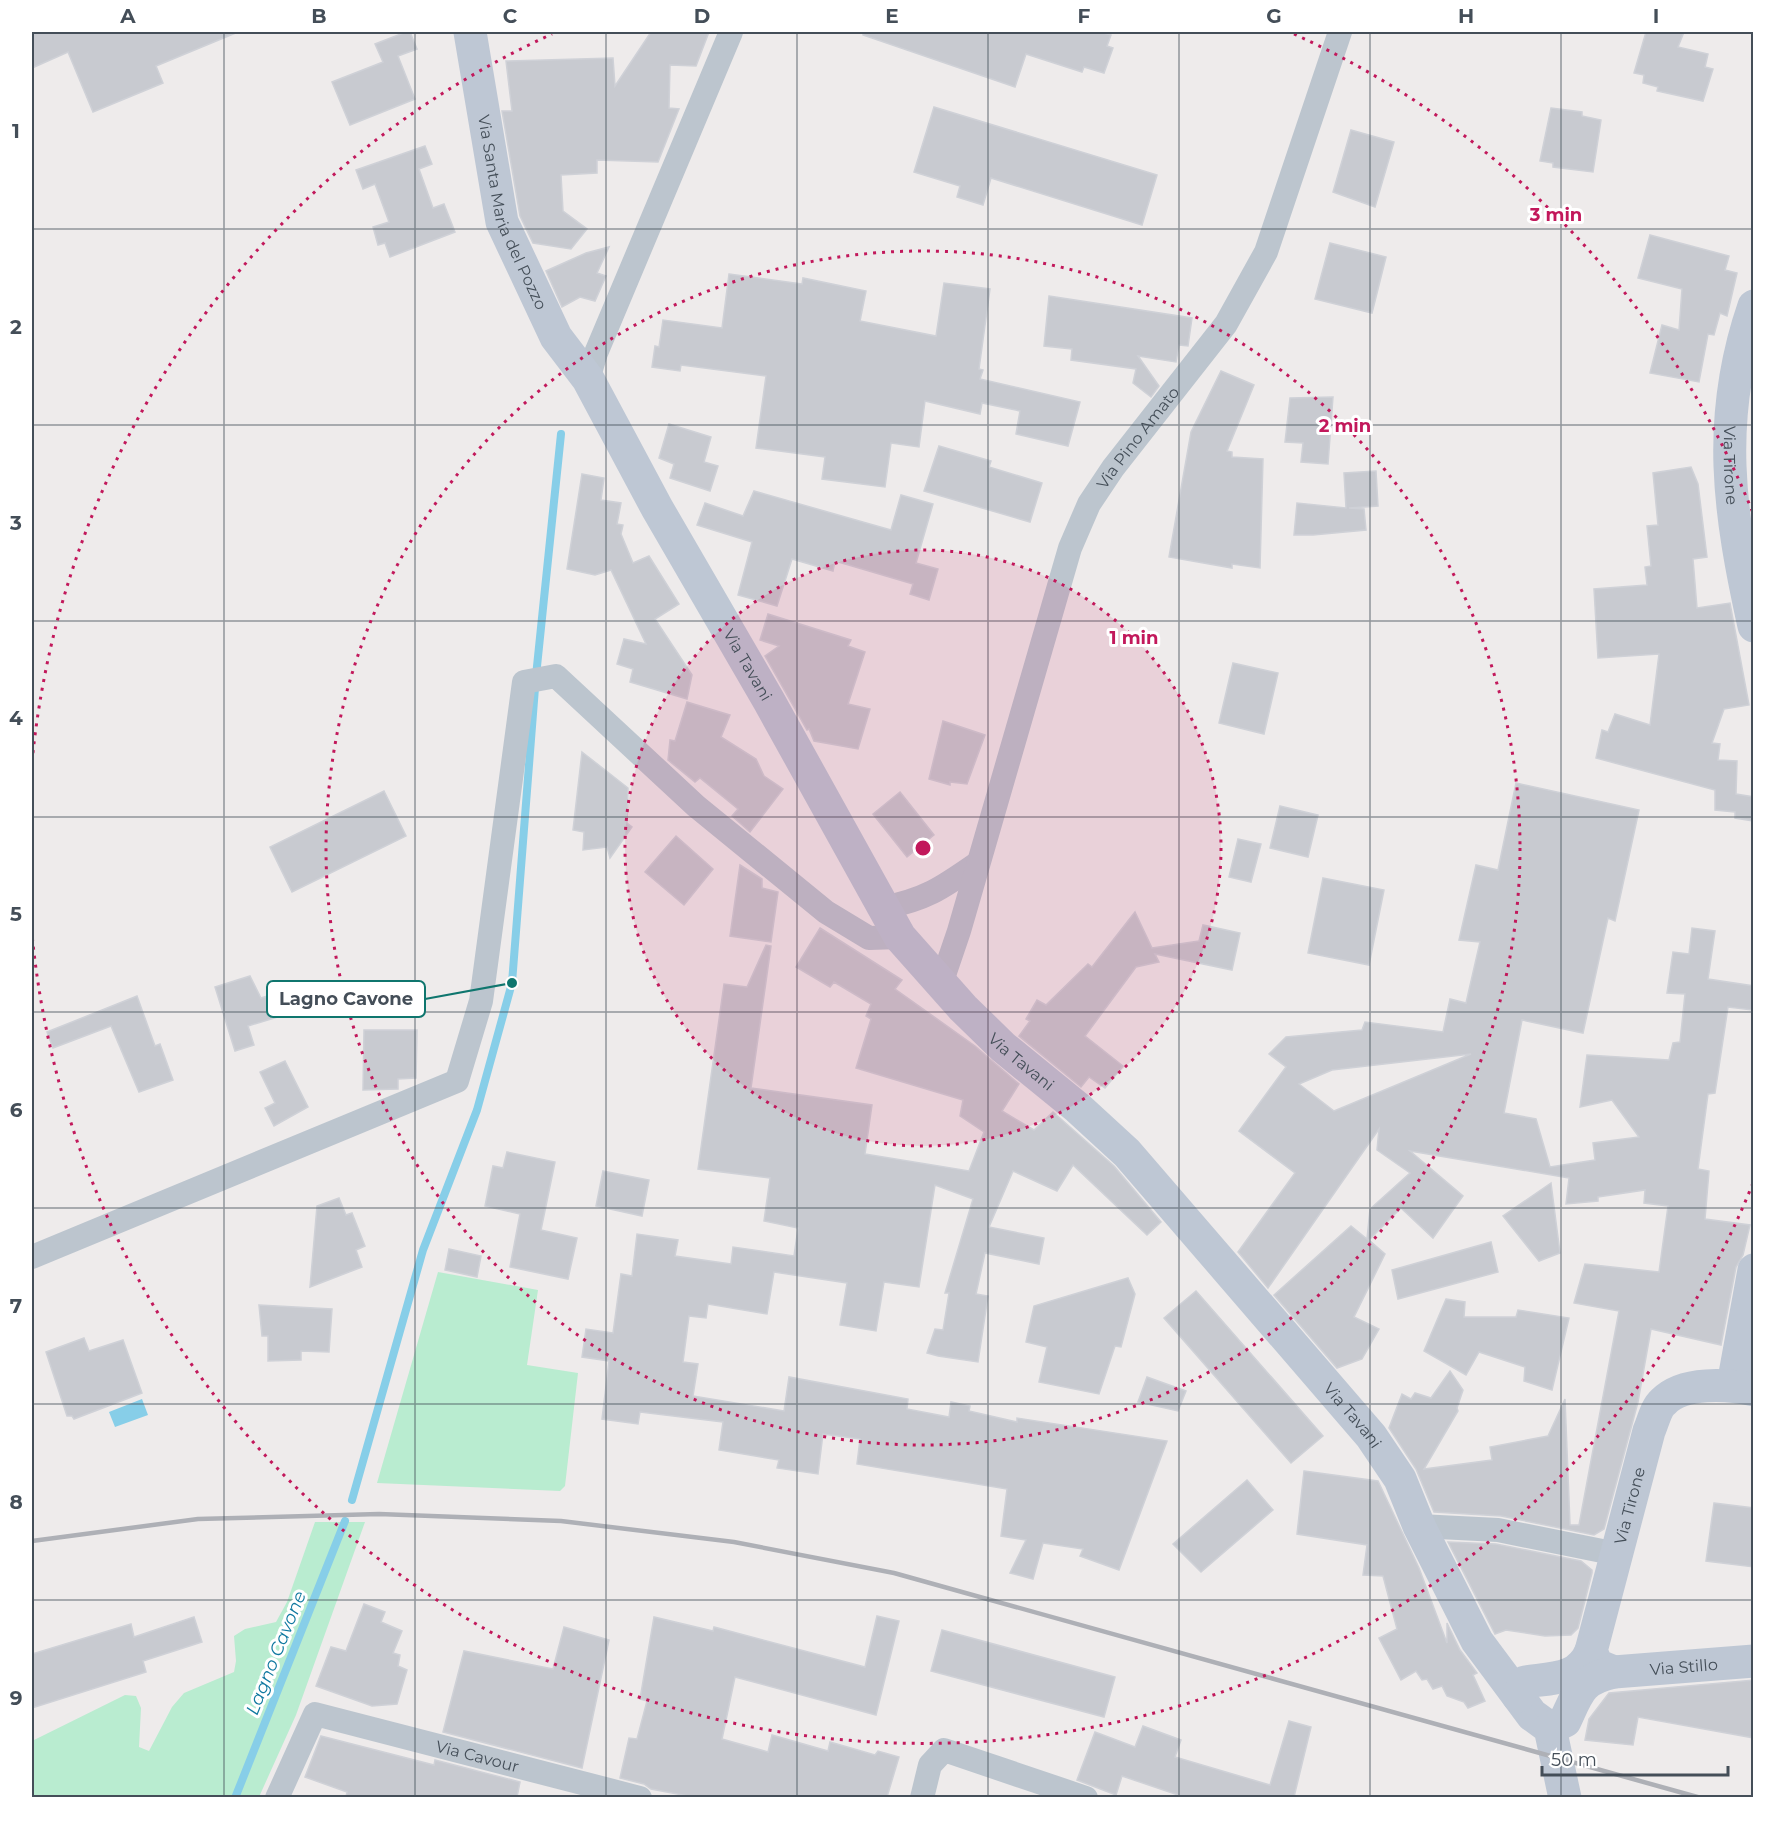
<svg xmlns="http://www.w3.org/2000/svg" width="1785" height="1829" font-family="Montserrat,sans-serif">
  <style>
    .green { fill: #b9ecd0 }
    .water { fill: #87cee8 }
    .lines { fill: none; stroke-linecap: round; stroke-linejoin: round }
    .stream { stroke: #87cee8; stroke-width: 8 }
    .building { fill: #c8cad0; stroke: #cfd1d7; stroke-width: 1.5; fill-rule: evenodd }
    .street { stroke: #bcc5ce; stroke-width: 24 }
    .secondary { stroke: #bec7d4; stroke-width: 33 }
    .rail { stroke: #aeb0b6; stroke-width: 4.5 }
    .grid { fill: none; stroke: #444e58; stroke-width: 1.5; stroke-opacity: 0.55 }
    .ring { fill: none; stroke: #c2185b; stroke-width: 3; stroke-dasharray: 3 6 }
    .labels { text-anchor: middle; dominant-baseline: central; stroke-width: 6; stroke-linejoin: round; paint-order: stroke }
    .street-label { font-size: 16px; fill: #444e58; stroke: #fff }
    .water-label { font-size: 18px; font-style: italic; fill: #1079a0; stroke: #fff }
    .centre { fill: #c2185b; stroke: #fff; stroke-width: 3 }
    .ring-label { font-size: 18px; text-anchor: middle; font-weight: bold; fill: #c2185b; stroke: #fff; stroke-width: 6; stroke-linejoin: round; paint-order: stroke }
    .leader { fill: none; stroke: #0f766e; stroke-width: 2 }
    .callout-dot { fill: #0f766e; stroke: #fff; stroke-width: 2 }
    .callout { fill: #fff; stroke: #0f766e; stroke-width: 2 }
    .callout-label { font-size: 18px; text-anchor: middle; font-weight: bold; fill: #444e58 }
    .neatline { fill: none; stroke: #444e58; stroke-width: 2 }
    .grid-label { font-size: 20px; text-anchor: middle; font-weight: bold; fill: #444e58 }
  </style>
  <rect width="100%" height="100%" fill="#eeebeb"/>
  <g class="green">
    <path d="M438,1272L538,1290L527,1365L578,1373L565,1486L560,1491L377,1483Z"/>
    <path d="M315,1522H365L296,1715L259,1797H32V1741L125,1695L136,1696L141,1708L139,1747L149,1751L172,1707L184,1693L234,1672L236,1661L234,1636L245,1629L276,1622L287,1602Z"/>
  </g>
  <path class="water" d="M142,1399L148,1415L115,1427L109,1412Z"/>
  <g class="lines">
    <g class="stream">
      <path d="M536,676L561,434"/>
      <path d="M352,1500L423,1250L477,1110L512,983L535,688"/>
      <path d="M235,1798L345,1521"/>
    </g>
  </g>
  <g class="building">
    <path d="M32,32H238L156,66L163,83L93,112L68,52L32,68Z"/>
    <path d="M406,32H410L417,49L398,56L415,99L350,125L332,82L383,62L375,44Z"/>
    <path d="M651,32H709L696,66L670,65L669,108L679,109L658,162L597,160V173L561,175L563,211L587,229L571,249L533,243L520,216L502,111H512L506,61L613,58L615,86Z"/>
    <path d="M863,32H1100L1111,35L1107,46L1113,48L1104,73L1084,67L1082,72L1026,54L1015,87L863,35Z"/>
    <path d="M1646,32H1684L1678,47L1708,54L1705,67L1713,69L1703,101L1657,91L1658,87L1643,83L1644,75L1634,73Z"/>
    <path d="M934,107L1157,175L1142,225L991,178L983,205L957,197L960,186L914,172Z"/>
    <path d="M1551,108L1582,112V116L1601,120L1593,172L1553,167V163L1540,161Z"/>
    <path d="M1351,130L1394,142L1375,207L1333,192Z"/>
    <path d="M425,146L432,164L419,169L433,208L444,204L455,232L390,257L385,243L378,245L373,227L389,222L375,184L363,189L356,170Z"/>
    <path d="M1650,235L1729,256L1725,270L1737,273L1727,316L1720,313L1714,335L1708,334L1699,382L1650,373L1662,325L1679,330L1682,289L1638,278Z"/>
    <path d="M1330,243L1386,257L1372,313L1315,299Z"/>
    <path d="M609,247L597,273L606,276L595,301L580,297L562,307L546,271L586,253Z"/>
    <path d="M729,274L802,284L803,278L866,291L860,321L936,336L944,283L990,289L979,369L983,370L980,379L1080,402L1068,446L1016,434L1020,411L982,403L980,414L925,401L919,447L891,443L885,487L822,479L825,457L756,448L766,376L681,365L680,371L652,367L655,346L659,347L663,320L722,328Z"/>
    <path d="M1049,296L1192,318L1188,346L1179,345L1176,362L1138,356L1159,386L1151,397L1133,383L1136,369L1071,360L1072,349L1044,346Z"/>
    <path d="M1221,371L1254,385L1227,451L1232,452V457L1263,459L1260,568L1232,564V568L1169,557L1191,432Z"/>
    <path d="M1333,397L1328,464L1301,462L1303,443L1285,442L1290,398Z"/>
    <path d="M669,424L711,437L704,462L718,466L710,491L670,478L674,464L659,458Z"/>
    <path d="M939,446L991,461L989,467L1042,483L1030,522L924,491Z"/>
    <path d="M1691,467L1698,484L1707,557L1693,559L1697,608L1730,603L1749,705L1724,709L1712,743L1720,744L1718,760L1737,761L1736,794L1754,797V821L1735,818V812L1715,810V790L1596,758L1602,730L1608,732L1615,714L1650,725L1659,654L1598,658L1594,589L1647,585L1645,567L1651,566L1647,526L1658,525L1653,473Z"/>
    <path d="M1376,471L1378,506L1349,508L1364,509L1366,530L1313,535H1294L1297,503L1346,508L1344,473Z"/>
    <path d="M582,474L604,478L601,500L621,503L617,524L623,525L621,534L633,563L649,556L679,604L655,619L692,675L687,699L630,682L633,669L617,664L624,639L646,644L611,570L595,575L567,569Z"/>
    <path d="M754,491L891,530L901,495L933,504L916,563L938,569L929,600L910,594L913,584L835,561L833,571L792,559L777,606L738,595L752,542L697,525L705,503L743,516Z"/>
    <path d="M768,614L851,640L848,646L865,652L848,704L870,709L858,749L814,741L809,729L807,730L765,656L779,646L760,640Z"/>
    <path d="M1233,663L1278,673L1264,734L1219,723Z"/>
    <path d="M687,702L730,715L721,737L756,759L764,776L783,789L750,832L732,816L738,809L700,778L695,782L668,760L670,740L675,741Z"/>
    <path d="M943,721L985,735L967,784L950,782V785L929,779Z"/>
    <path d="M582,752L628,788L627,823L632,827L610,858L607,847L583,850L584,832L573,830Z"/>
    <path d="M1516,783L1639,810L1615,921L1608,918L1583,1033L1522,1020L1504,1113L1536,1119L1550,1167L1595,1160L1593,1143L1639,1137L1612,1100L1580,1107L1587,1055L1669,1060L1673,1043L1680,1042L1685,994L1667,993L1673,952L1689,954L1692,928L1715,931L1708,979L1754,986L1752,1010L1728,1007L1715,1093L1708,1094L1698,1169L1709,1171L1705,1219L1750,1225L1743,1255L1736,1267L1721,1345L1651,1329L1638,1402L1604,1529L1594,1535L1501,1516L1434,1512L1416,1469L1389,1428L1402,1394L1411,1399L1415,1393L1431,1398L1450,1371L1463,1390L1457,1408L1458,1411L1424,1469L1492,1460L1490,1447L1548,1436L1565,1399L1570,1525H1579L1619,1311L1574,1303L1585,1264L1659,1272L1668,1206L1644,1203L1645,1190L1598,1197V1201L1566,1204L1569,1178L1410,1151L1463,1196L1433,1238L1401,1208L1369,1240L1385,1254L1354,1317L1379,1329L1362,1359L1337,1368L1274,1295L1351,1226L1367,1239L1370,1209L1410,1173L1377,1150L1379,1129L1268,1288L1238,1252L1295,1173L1239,1131L1286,1067L1269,1054L1286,1037L1362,1030L1365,1022L1443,1032L1450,999L1466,1003L1480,942L1459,940L1476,865L1498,870ZM1471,1054L1334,1111L1299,1084L1332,1070Z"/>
    <path d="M384,791L406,836L292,892L270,847Z"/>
    <path d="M900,792L934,835L907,857L873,814Z"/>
    <path d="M1280,806L1318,815L1308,857L1270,848Z"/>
    <path d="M676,836L713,869L684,905L645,872Z"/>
    <path d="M1238,839L1261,844L1251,882L1229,877Z"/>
    <path d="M740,865L762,879V888L778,892L771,942L730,936Z"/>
    <path d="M1323,878L1384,890L1369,965L1308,953Z"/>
    <path d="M1135,912L1152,948L1199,941L1203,925L1240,933L1232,970L1155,954L1159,962L1136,967L1085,1036L1123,1066L1105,1088L1089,1077L1081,1087L1019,1036L1030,1021L1026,1019L1037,1000L1046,1005L1088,964L1092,967Z"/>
    <path d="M820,928L902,980L895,989L975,1046L1019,1084L1002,1111L1034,1130L1053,1112L1114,1166L1161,1222L1147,1235L1073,1165L1057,1191L1013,1171L989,1227L1044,1238L1039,1264L985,1253L976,1294L988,1296L978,1362L938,1356L927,1353L935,1329L943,1330L949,1293H945L973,1199L935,1185L919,1287L884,1282L876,1331L840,1325L847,1283L774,1272L767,1314L708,1304L706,1318L689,1316L683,1362L698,1364L693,1396L784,1411L789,1377L908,1399L907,1409L949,1417L951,1402L970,1406L969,1411L1017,1422V1418L1167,1441L1119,1570L1080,1556L1083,1549L1043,1543L1033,1579L1010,1573L1026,1540L1001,1536L1007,1489L857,1464L860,1439L823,1434L818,1474L777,1468L779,1460L719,1450L723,1422L640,1412L638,1424L602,1419L609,1361L582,1357L586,1329L613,1333L621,1274L632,1276L637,1234L678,1240L675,1256L731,1264L733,1247L794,1256L798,1228L764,1221L770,1178L698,1169L724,984L747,987L766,945L771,946L751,1088L872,1105L865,1154L969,1171L984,1132L960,1116L963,1100L856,1068L871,1019L866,1016L871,1004L834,982L830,987L796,967Z"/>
    <path d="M250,976L261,998L274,994L281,1016L248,1026L254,1045L235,1051L215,987Z"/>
    <path d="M137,996L155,1046L160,1044L173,1080L139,1092L111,1026L53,1048L47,1032Z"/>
    <path d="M364,1030H417L416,1078L398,1079V1089L363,1090Z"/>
    <path d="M285,1061L308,1107L274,1126L265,1108L275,1103L260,1072Z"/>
    <path d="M507,1152L555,1162L541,1230L577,1238L568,1279L510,1267L520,1214L485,1206L493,1166L503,1168Z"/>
    <path d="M603,1171L649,1180L642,1216L596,1206Z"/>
    <path d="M1551,1183L1560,1253L1539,1261L1503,1216Z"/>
    <path d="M339,1198L346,1215L352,1213L365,1246L356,1250L362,1267L310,1287L317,1206Z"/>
    <path d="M1491,1242L1498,1272L1398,1299L1392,1270Z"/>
    <path d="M449,1249L481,1256L477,1277L445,1270Z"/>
    <path d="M1128,1278L1135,1294L1121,1347L1115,1346L1099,1394L1039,1382L1047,1347L1026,1342L1034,1306Z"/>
    <path d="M1196,1291L1323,1436L1291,1463L1164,1318Z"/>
    <path d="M1446,1299L1465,1302L1464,1317H1516L1518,1310L1569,1318L1552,1390L1524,1381L1525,1367L1479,1352L1466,1375L1424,1351Z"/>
    <path d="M259,1305L332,1309L329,1352L301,1351V1360L268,1361V1336H262Z"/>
    <path d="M84,1338L89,1351L123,1340L142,1393L74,1419L72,1416H67L46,1352Z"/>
    <path d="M1147,1377L1186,1391L1178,1411L1138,1402Z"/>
    <path d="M1304,1471L1378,1481L1419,1568L1447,1643V1623L1460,1650L1477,1673L1473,1675L1485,1701L1468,1708L1464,1702L1447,1696L1442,1686L1433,1689L1427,1679L1422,1680L1416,1671L1401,1680L1379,1638L1397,1629L1383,1576L1363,1575L1367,1545L1297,1534Z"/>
    <path d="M1247,1480L1273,1510L1201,1572L1173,1544Z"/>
    <path d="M1714,1503L1754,1508V1567L1706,1561Z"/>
    <path d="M1448,1542L1496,1544L1581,1561L1592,1570V1573L1578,1628L1571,1635L1545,1636L1506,1630L1495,1634Z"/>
    <path d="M364,1604L385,1612L381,1622L402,1631L393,1653L400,1655L398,1666L407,1670L397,1704L372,1706L316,1686L331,1647L346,1651Z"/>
    <path d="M877,1616L899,1621L876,1715L735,1677L722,1739L768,1752L772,1735L828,1751L830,1742L875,1755L878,1751L899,1757L887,1797H693L651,1789L644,1784L620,1778L629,1738L637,1739L647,1701L640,1699L654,1617L713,1631L714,1627L865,1667Z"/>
    <path d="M194,1617L202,1642L143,1661L146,1672L32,1708V1654L131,1624L134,1637Z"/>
    <path d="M564,1627L609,1640L582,1768L443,1732L464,1651L553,1669Z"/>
    <path d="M942,1630L1115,1677L1104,1717L931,1671Z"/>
    <path d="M1754,1680V1738L1638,1717L1633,1745L1585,1740L1589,1719L1609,1693Z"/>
    <path d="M1289,1721L1311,1727L1294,1797H1184L1122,1776L1116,1795L1077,1780L1095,1732L1135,1747L1143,1726L1181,1740L1175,1757L1270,1785Z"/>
    <path d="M321,1736L434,1765L435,1760L520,1782L517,1797H346L347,1792L305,1777Z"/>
  </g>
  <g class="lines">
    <g class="street">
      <path d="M588,379L596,353L731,32"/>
      <path d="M883,908C927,899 942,888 978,863"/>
      <path id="s1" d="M941,984L959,931L1070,548L1089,504L1113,468L1226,324L1266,252L1340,32"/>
      <path d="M32,1257L457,1081L481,1001L524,682L556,676L696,806L826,912L869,938L900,937"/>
      <path d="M1419,1526L1498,1530L1617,1554"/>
      <path id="s2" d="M277,1798L315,1714L640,1798"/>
      <path d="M922,1798L930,1765L944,1750L1086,1798"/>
    </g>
    <g class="secondary">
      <path id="s3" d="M470,32L502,222L556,337L588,379L657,508L769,701L900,937L963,1008L1003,1047L1078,1108L1127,1153L1371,1436L1400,1479L1419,1526L1477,1641L1532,1715L1550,1728L1565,1798"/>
      <path id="s4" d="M1754,306C1715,419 1729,513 1754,626"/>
      <path d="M1733,1385L1754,1270"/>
      <path id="s5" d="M1614,1672L1597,1665L1591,1651L1649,1431C1653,1422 1656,1408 1663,1402C1683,1381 1728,1384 1754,1390"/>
      <path d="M1518,1696L1525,1682C1553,1678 1579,1680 1591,1651"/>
      <path id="s6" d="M1550,1728L1565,1721C1579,1691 1580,1680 1614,1672L1754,1661"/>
    </g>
    <path class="rail" d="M32,1541L198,1519L379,1514L561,1521L734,1542L894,1573L1701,1798"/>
  </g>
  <path class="grid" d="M224,32V1798M415,32V1798M606,32V1798M797,32V1798M988,32V1798M1179,32V1798M1370,32V1798M1561,32V1798M32,229H1754M32,425H1754M32,621H1754M32,817H1754M32,1012H1754M32,1208H1754M32,1404H1754M32,1600H1754"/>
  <circle cx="923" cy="848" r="298" fill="#c2185b" fill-opacity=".12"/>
  <g class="ring">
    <circle cx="923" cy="848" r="298"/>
    <circle cx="923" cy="848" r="597"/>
    <path d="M1753 1183A895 895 0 0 1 32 934M32 762A895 895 0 0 1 552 34M1294 34A895 895 0 0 1 1753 513"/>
  </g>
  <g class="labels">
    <g class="street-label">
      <text stroke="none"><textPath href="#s3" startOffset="186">Via Santa Maria del Pozzo</textPath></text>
      <text stroke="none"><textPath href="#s1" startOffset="585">Via Pino Amato</textPath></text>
      <text stroke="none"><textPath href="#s4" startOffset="162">Via Tirone</textPath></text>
      <text stroke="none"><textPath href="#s3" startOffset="700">Via Tavani</textPath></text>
      <text stroke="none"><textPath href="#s3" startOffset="1186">Via Tavani</textPath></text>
      <text stroke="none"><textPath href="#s3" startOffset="1672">Via Tavani</textPath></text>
      <text stroke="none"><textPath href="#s5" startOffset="184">Via Tirone</textPath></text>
      <text stroke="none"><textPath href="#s6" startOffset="160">Via Stillo</textPath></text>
      <text stroke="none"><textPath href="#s2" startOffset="260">Via Cavour</textPath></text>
    </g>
    <g class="water-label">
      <text transform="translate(276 1653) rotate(-68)">Lagno Cavone</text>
    </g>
  </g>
  <circle cx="923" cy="848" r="9" class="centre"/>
  <g class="ring-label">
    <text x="1556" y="221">3 min</text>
    <text x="1345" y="432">2 min</text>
    <text x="1134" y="644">1 min</text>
  </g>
  <path class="leader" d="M512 983L425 999"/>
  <circle class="callout-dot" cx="512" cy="983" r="6"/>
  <rect class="callout" x="267" y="981" width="158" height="36" rx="6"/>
  <g class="callout-label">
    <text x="346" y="1005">Lagno Cavone</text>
  </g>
  <rect width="1785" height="1829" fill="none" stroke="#ffffff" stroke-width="66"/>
  <path d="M1542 1766v9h186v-9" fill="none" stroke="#444e58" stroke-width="3"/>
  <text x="1551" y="1766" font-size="18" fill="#444e58" stroke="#ffffff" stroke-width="4.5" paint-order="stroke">50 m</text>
  <rect x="33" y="33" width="1719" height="1763" class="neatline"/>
  <g class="grid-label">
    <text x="128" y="23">A</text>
    <text x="319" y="23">B</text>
    <text x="510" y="23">C</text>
    <text x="702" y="23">D</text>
    <text x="892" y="23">E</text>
    <text x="1084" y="23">F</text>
    <text x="1274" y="23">G</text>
    <text x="1466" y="23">H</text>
    <text x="1656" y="23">I</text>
    <text x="16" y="138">1</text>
    <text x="16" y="334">2</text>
    <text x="16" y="530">3</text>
    <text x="16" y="725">4</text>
    <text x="16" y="921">5</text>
    <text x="16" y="1117">6</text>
    <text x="16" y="1313">7</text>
    <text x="16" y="1509">8</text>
    <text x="16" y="1705">9</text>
  </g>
</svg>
